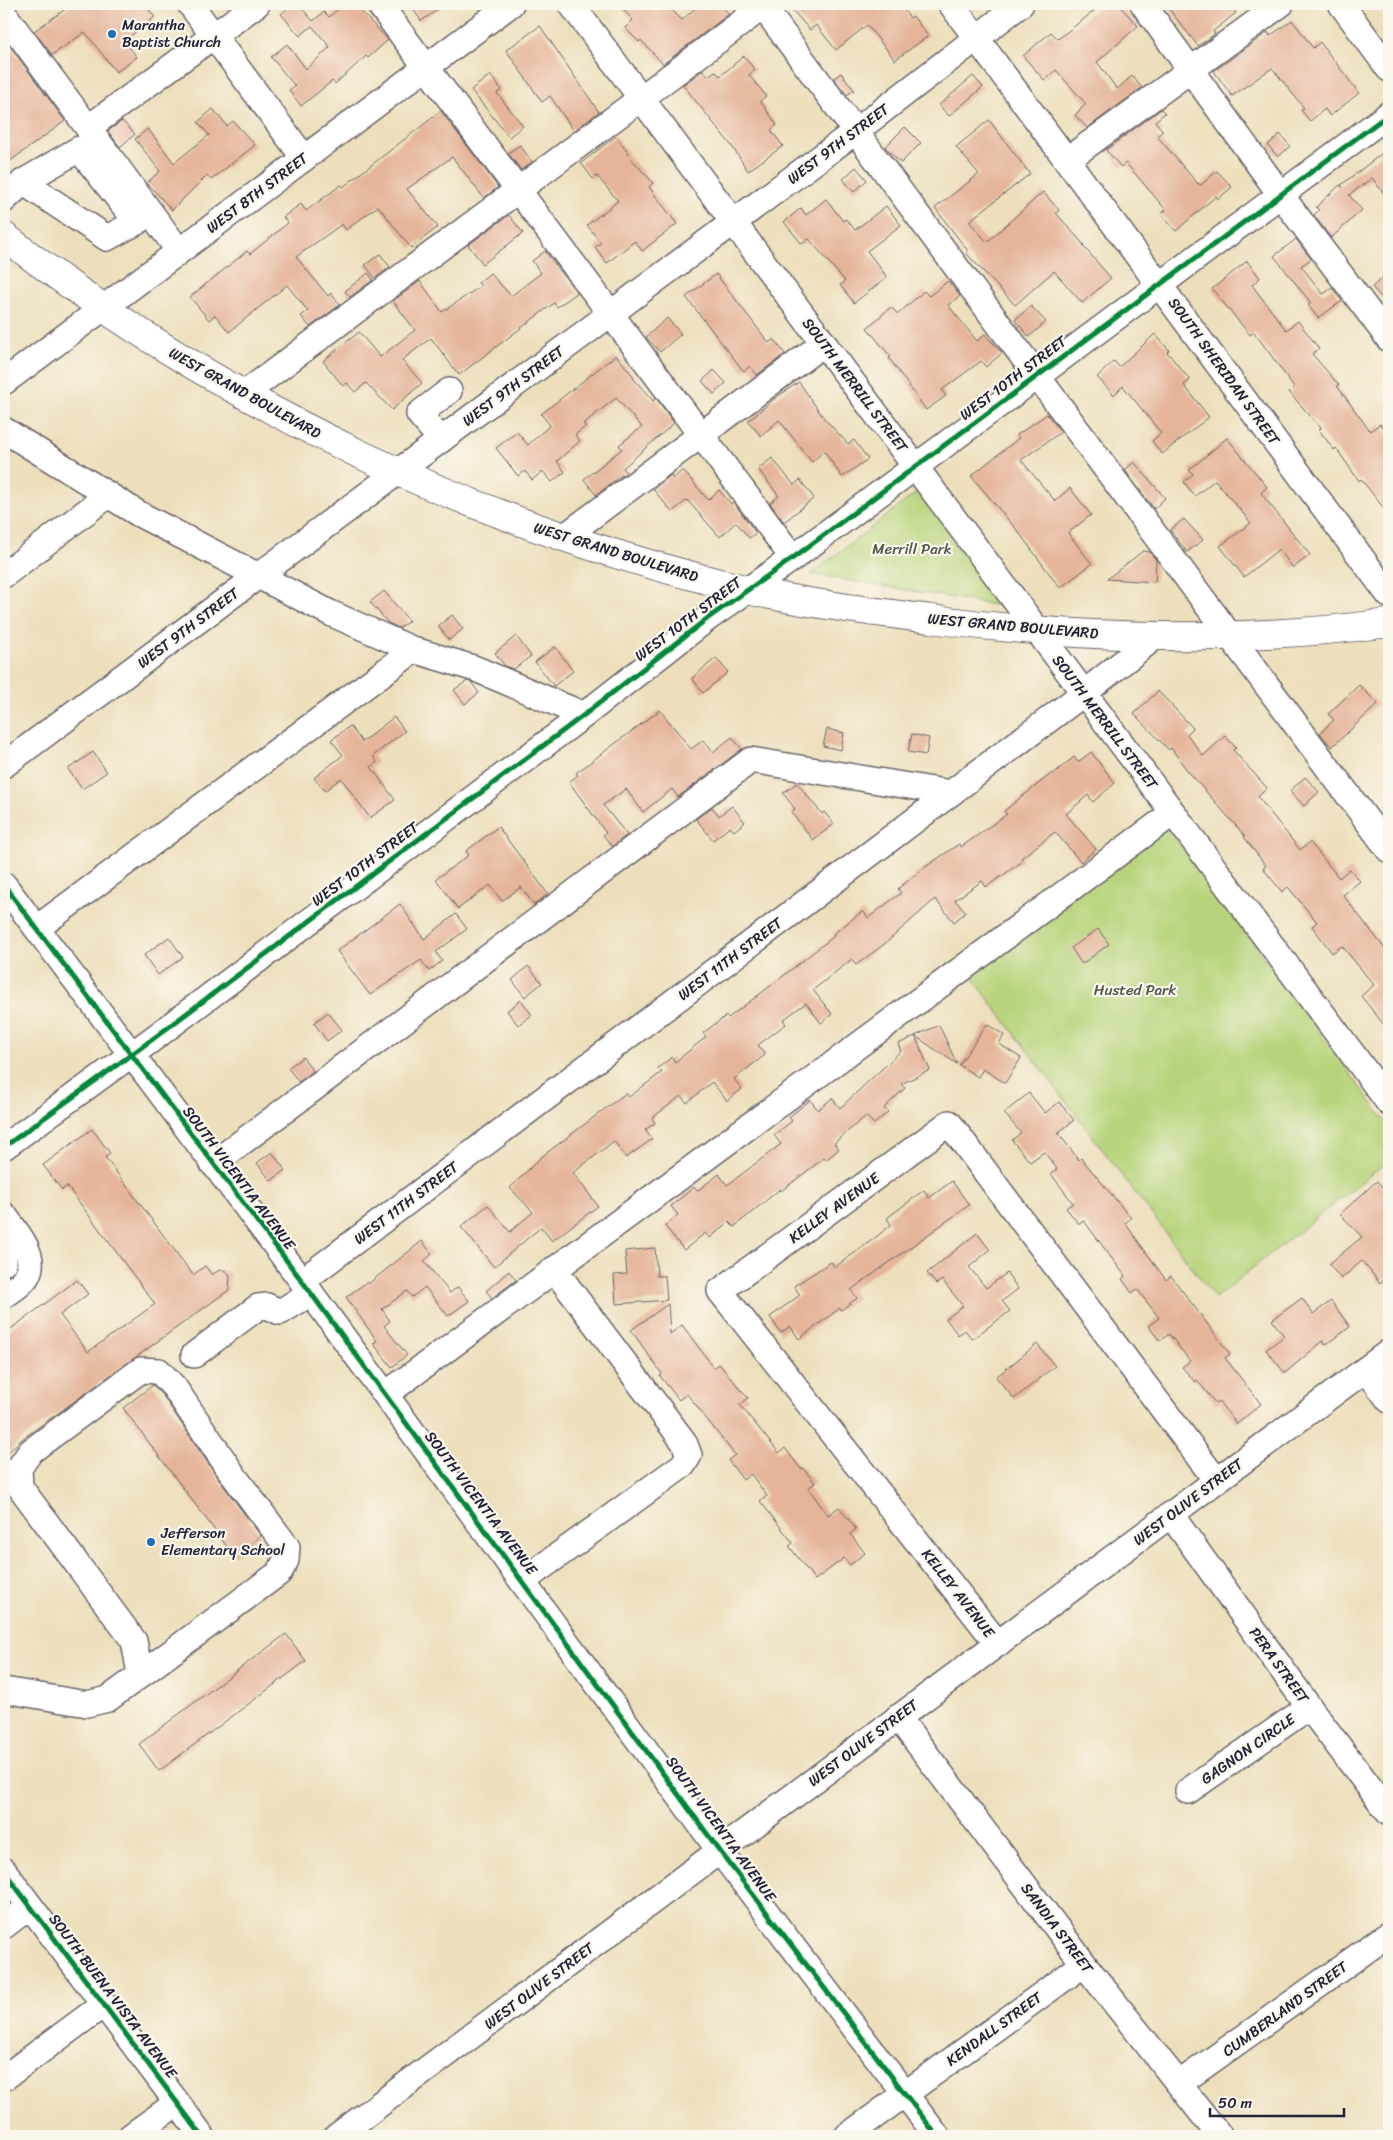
<svg xmlns="http://www.w3.org/2000/svg" width="1393" height="2140" font-family="Sriracha,sans-serif">
  <style>
    .green { fill: #b7d47b; stroke: #6c7b5b }
    .building { fill: #e5b499 }
    .lines { fill: none; stroke-linecap: round; stroke-linejoin: round }
    .minor-casing { stroke: #696468; stroke-width: 28 }
    .major-casing { stroke: #696468; stroke-width: 30 }
    .minor { stroke: #fff; stroke-width: 25 }
    .major { stroke: #fff; stroke-width: 28 }
    .cycleway-casing { stroke: #fbf7ec; stroke-width: 8 }
    .cycleway { stroke: #00873e; stroke-width: 5 }
    .poi-dot { fill: #1f6fb2; stroke: #fbf7ec; stroke-width: 2 }
    .labels { text-anchor: middle; dominant-baseline: central; stroke-width: 4.5; stroke-linejoin: round; paint-order: stroke }
    .poi-label { font-size: 15px; fill: #22223b; stroke: #fbf7ec; text-anchor: start }
    .street-label { font-size: 15px; fill: #22223b; stroke: #fbf7ec }
    .park-label { font-size: 15px; fill: #4f574e; stroke: #fbf7ec }
  </style>
  <rect width="100%" height="100%" fill="#fbf7ec"/>
  <filter id="ink" filterUnits="userSpaceOnUse"><feTurbulence type="fractalNoise" baseFrequency=".02" numOctaves="2"/><feDisplacementMap in="SourceGraphic" scale="10" xChannelSelector="R" yChannelSelector="G"/><feConvolveMatrix kernelMatrix="1 2 1 2 8 2 1 2 1" color-interpolation-filters="sRGB"/></filter>
  <filter id="wash" filterUnits="userSpaceOnUse"><feTurbulence type="fractalNoise" baseFrequency=".0096" numOctaves="4" result="noise"/><feDisplacementMap in="SourceGraphic" scale="20" xChannelSelector="R" yChannelSelector="G"/><feGaussianBlur stdDeviation="1.12" result="paint"/><feColorMatrix in="noise" values="0 0 0 0 0 0 0 0 0 0 0 0 0 0 0 0 0 1.4 0 .05"/><feComposite in="paint" operator="in"/></filter>
  <g filter="url(#wash)">
    <rect width="100%" height="100%" fill="#eddfbc"/>
    <g class="green">
      <path d="M920,490L1006,607L811,574Z"/>
      <path d="M1158,815L1389,1126V1160L1215,1298L961,963Z"/>
    </g>
    <g id="blocks">
      <g class="building">
        <path d="M73,4H144L155,17L124,41L137,57L116,72L85,32L52,55L34,31Z"/>
        <path d="M293,4H298L313,21L324,12L329,17L344,4H354L388,40L368,58L366,56L335,84L332,81L301,106L289,90L295,86L271,57L287,44L306,69L330,47L312,26L300,36L281,14Z"/>
        <path d="M410,4H446L421,21Z"/>
        <path d="M618,4H666L682,20L700,4H720L729,14L663,64L641,40L639,42L625,28L633,20Z"/>
        <path d="M787,4H899L910,18L913,16L928,36L895,60L867,25L836,50L816,25L810,30Z"/>
        <path d="M1103,4H1118L1138,26L1097,62L1117,89L1132,76L1142,88L1087,128L1075,115L1086,104L1056,70L1044,80L1023,56L1051,32L1058,39Z"/>
        <path d="M1165,4H1228L1236,13L1213,31L1215,34L1198,46Z"/>
        <path d="M1292,20L1313,48L1320,42L1359,93L1330,116L1325,109L1310,121L1301,110L1304,108L1272,68L1232,96L1214,71L1268,32L1270,36Z"/>
        <path d="M540,26L599,112L574,131L550,96L542,102L506,50Z"/>
        <path d="M4,38L65,121L9,162L4,155Z"/>
        <path d="M744,56L755,70L749,75L766,96L760,101L777,125L771,130L783,146L748,171L731,145L683,85L703,70L708,76L715,71L720,76Z"/>
        <path d="M841,73L854,90L847,95L834,78Z"/>
        <path d="M490,75L502,90L497,93L523,126L509,137L471,90Z"/>
        <path d="M973,76L983,87L949,116L939,105Z"/>
        <path d="M213,109L227,126L233,121L255,145L211,180L207,175L172,210L147,183L160,171L135,139L148,129L174,163L209,135L198,122Z"/>
        <path d="M1161,109L1165,113L1155,121L1163,131L1157,136L1197,183L1201,185L1217,171L1232,187L1218,199L1216,196L1176,231L1161,214L1166,210L1126,163L1121,167L1106,150Z"/>
        <path d="M441,111L498,187L484,198L452,157L407,189L438,227L411,248L378,206L346,230L342,224L296,257L328,296L331,293L340,305L310,327L301,316L308,311L287,285L229,332L215,315L209,320L190,297L247,251L250,254L288,223L283,217L301,204L306,211L341,185L343,187Z"/>
        <path d="M989,120L1030,174L969,221L987,242L1043,192L1059,210L1056,213L1084,245L1083,246L1111,278L1082,303L1054,271L1015,305L966,253L968,251L935,208L979,174L956,147Z"/>
        <path d="M122,121L135,134L120,147L108,131Z"/>
        <path d="M905,127L921,143L901,163L885,147Z"/>
        <path d="M1280,134L1290,146L1278,157L1268,145Z"/>
        <path d="M616,136L628,153L627,154L653,183L649,187L677,224L642,251L635,241L607,263L595,247L601,243L587,225L618,201L597,176L593,179L581,163Z"/>
        <path d="M520,145L532,162L521,170L508,153Z"/>
        <path d="M1389,148V200L1372,178L1349,195L1362,210L1331,238L1314,215L1319,210L1316,207L1340,185L1343,188L1341,185Z"/>
        <path d="M856,167L867,180L854,192L843,179Z"/>
        <path d="M826,199L843,221L846,219L855,230L886,206L901,225L867,251L887,277L854,303L840,285L845,281L809,239L802,244L784,222L801,208L806,215Z"/>
        <path d="M509,215L523,233L483,264L468,245Z"/>
        <path d="M1296,239L1311,259L1301,266L1323,294L1332,288L1342,301L1318,318L1308,305L1311,303L1274,256Z"/>
        <path d="M545,251L577,293L557,307L554,303L459,375L431,338L402,360L422,383L392,410L366,383L355,392L347,383L343,386L323,361L359,332L380,357L415,330L393,301L420,281L442,312L481,286L478,283L490,273L511,296L541,273L532,261Z"/>
        <path d="M380,254L390,267L375,278L365,265Z"/>
        <path d="M1247,261L1260,278L1252,285L1286,330L1298,321L1319,349L1312,354L1339,385L1337,386L1370,431L1380,424L1389,437V515L1361,479L1359,481L1336,448L1334,450L1319,430L1321,428L1289,392L1294,387L1254,332L1250,335L1212,289Z"/>
        <path d="M1389,272V306L1372,287Z"/>
        <path d="M368,273L373,280L350,297L345,291Z"/>
        <path d="M716,274L769,343L774,339L785,354L757,375L750,366L744,371L742,369L686,297Z"/>
        <path d="M948,281L960,296L948,305L977,341L985,334L1002,353L986,367L981,361L942,390L946,396L926,410L889,358L891,357L867,328L891,307L898,314L924,291L929,296Z"/>
        <path d="M1031,306L1046,322L1029,337L1015,320Z"/>
        <path d="M667,318L681,334L660,352L646,337Z"/>
        <path d="M1155,334L1169,350L1167,352L1190,380L1184,385L1209,417L1162,454L1152,441L1161,433L1123,386L1114,395L1097,377L1114,361L1119,367Z"/>
        <path d="M616,355L634,377L633,378L653,401L656,398L674,423L623,468L626,472L596,495L584,479L622,449L619,445L642,427L616,398L583,424L586,426L575,435L580,441L557,461L565,472L552,482L543,471L532,480L525,471L518,476L496,448L517,432L528,445L550,425L541,414Z"/>
        <path d="M714,370L726,383L714,394L702,381Z"/>
        <path d="M799,382L823,417L848,444L854,440L868,459L842,477L824,451L812,462L779,420L761,436L748,421L774,399Z"/>
        <path d="M1047,414L1061,432L1021,460L1055,501L1070,488L1091,515L1068,533L1092,564L1060,588L1017,530L971,476L1019,438L1017,435Z"/>
        <path d="M1227,438L1267,487L1261,493L1310,555L1293,568L1279,549L1244,577L1220,546L1251,523L1215,480L1195,496L1184,482L1193,474L1189,470Z"/>
        <path d="M772,458L794,485L800,480L814,498L784,522L770,503L779,496L758,469Z"/>
        <path d="M1134,462L1165,498L1154,509L1125,470Z"/>
        <path d="M683,470L708,500L719,490L731,504L733,502L756,533L749,538L736,522L720,537L687,500L672,512L653,489L671,475L673,479Z"/>
        <path d="M1184,519L1203,540L1187,552L1170,530Z"/>
        <path d="M1143,551L1150,552L1156,560L1155,582L1107,579Z"/>
        <path d="M384,591L409,621L399,628L388,623L370,602Z"/>
        <path d="M452,615L463,629L449,640L438,626Z"/>
        <path d="M516,636L531,656L514,669L505,666L495,653Z"/>
        <path d="M555,647L573,671L554,686L535,662Z"/>
        <path d="M716,658L728,672L703,693L692,678Z"/>
        <path d="M467,681L471,682L479,693L465,704L454,690Z"/>
        <path d="M1359,685L1378,704L1332,747L1320,733L1334,720L1328,714Z"/>
        <path d="M1158,691L1193,728L1187,734L1203,756L1225,736L1236,748L1233,750L1267,788L1258,797L1300,850L1310,842L1339,878L1350,869L1360,881L1343,895L1389,954V1031L1361,996L1374,985L1342,946L1332,953L1312,926L1317,922L1288,887L1282,892L1263,868L1266,866L1244,837L1245,836L1186,769L1171,748L1169,750L1134,714Z"/>
        <path d="M660,710L691,749L703,740L713,752L732,737L742,749L678,797L672,789L643,812L626,789L603,805L627,835L612,846L603,835L606,833L569,782L578,775L576,773Z"/>
        <path d="M394,717L405,731L373,756L377,762L371,767L395,800L370,818L341,778L325,791L314,778L343,755L331,740L350,726L362,742Z"/>
        <path d="M827,729L844,733L841,750L823,746Z"/>
        <path d="M912,734L929,738L926,755L908,752Z"/>
        <path d="M93,752L107,772L82,789L68,769Z"/>
        <path d="M1091,752L1115,783L1093,802L1088,795L1066,814L1096,849L1081,862L1055,832L1021,858L1023,861L986,887L982,881L955,900L966,912L954,922L935,899L887,942L856,965L852,959L813,990L832,1014L821,1023L806,1003L783,1020L786,1024L758,1045L765,1055L734,1079L742,1089L727,1101L712,1082L687,1103L681,1096L652,1118L655,1123L645,1130L652,1139L626,1158L614,1141L573,1173L598,1206L552,1241L541,1227L494,1267L461,1227L488,1205L510,1232L533,1212L510,1188L540,1158L626,1093L629,1097L662,1072L658,1068L672,1057L675,1062L706,1037L703,1033L726,1016L728,1018L773,984L834,936L833,934L863,911L868,918L901,893L898,889L921,870L959,844L961,847L1007,814L1004,811L1052,773L1053,774L1074,757L1078,762Z"/>
        <path d="M1305,777L1319,792L1304,806L1290,791Z"/>
        <path d="M797,783L822,814L824,812L834,824L813,840L791,812L795,809L783,793Z"/>
        <path d="M732,806L745,822L734,831L730,827L713,840L696,819L712,807L719,816Z"/>
        <path d="M498,827L548,894L534,905L521,887L502,901L490,885L458,909L436,879L469,855L466,851Z"/>
        <path d="M400,904L424,939L456,914L467,929L436,952L442,961L429,971L421,960L370,995L337,951Z"/>
        <path d="M1098,929L1109,944L1082,964L1071,948Z"/>
        <path d="M169,937L183,957L158,975L144,955Z"/>
        <path d="M528,966L542,983L525,997L512,980Z"/>
        <path d="M521,1000L532,1015L518,1025L507,1011Z"/>
        <path d="M328,1012L342,1030L327,1041L314,1023Z"/>
        <path d="M987,1024L1004,1035L999,1044L1021,1058L1005,1083L983,1069L978,1077L959,1065Z"/>
        <path d="M939,1025L957,1064L915,1036Z"/>
        <path d="M915,1036L930,1070L901,1084L905,1088L884,1108L888,1112L874,1124L866,1116L834,1143L839,1149L826,1160L824,1158L781,1191L780,1189L734,1227L729,1222L710,1238L705,1233L684,1250L665,1226L678,1215L671,1206L694,1187L697,1191L719,1174L727,1185L746,1171L781,1144L774,1135L792,1121L789,1117L810,1100L818,1110L832,1098L840,1108L901,1051L898,1044Z"/>
        <path d="M303,1057L313,1071L299,1082L288,1068Z"/>
        <path d="M1029,1093L1045,1113L1059,1102L1074,1120L1058,1133L1079,1160L1081,1158L1131,1218L1125,1223L1166,1280L1171,1276L1230,1354L1225,1358L1261,1404L1237,1424L1219,1402L1216,1404L1197,1380L1195,1382L1182,1367L1190,1361L1169,1334L1160,1341L1148,1326L1159,1318L1137,1289L1132,1293L1122,1279L1125,1276L1084,1221L1079,1224L1066,1208L1073,1203L1051,1174L1057,1169L1044,1152L1030,1162L1012,1140L1021,1133L1004,1113Z"/>
        <path d="M92,1129L110,1153L105,1157L193,1275L205,1266L212,1275L219,1270L226,1271L230,1275L229,1290L22,1439L4,1456V1334L77,1280L88,1294L60,1315L88,1352L155,1304L67,1186L62,1190L43,1165Z"/>
        <path d="M272,1152L285,1170L271,1181L257,1163Z"/>
        <path d="M952,1181L969,1205L851,1290L857,1298L841,1310L840,1308L799,1339L790,1326L781,1333L770,1317L800,1295L794,1286L831,1262L835,1267L871,1241L891,1225L887,1218L924,1190L929,1198Z"/>
        <path d="M1377,1181L1389,1195V1275L1380,1283L1362,1261L1341,1279L1329,1264L1362,1237L1340,1214Z"/>
        <path d="M977,1233L990,1250L969,1267L986,1288L1007,1273L1018,1289L1002,1301L1010,1311L972,1339L965,1330L958,1335L946,1319L963,1306L942,1280L936,1284L927,1273Z"/>
        <path d="M422,1241L432,1254L424,1261L450,1293L458,1287L469,1301L448,1316L425,1287L412,1297L407,1291L382,1309L390,1321L384,1326L407,1355L392,1367L373,1343L377,1341L346,1297L367,1282L368,1284Z"/>
        <path d="M655,1248L657,1276H665L667,1300L616,1304L614,1275L627,1274L625,1251Z"/>
        <path d="M509,1271L516,1280L492,1298L486,1291Z"/>
        <path d="M1302,1298L1313,1314L1331,1301L1350,1327L1325,1345L1323,1341L1285,1373L1266,1350L1284,1336L1272,1320Z"/>
        <path d="M668,1304L670,1334L682,1325L714,1368L719,1364L748,1398L740,1405L779,1453L785,1448L801,1469L803,1468L815,1483L808,1488L828,1515L839,1507L856,1529L850,1534L865,1553L850,1565L844,1558L815,1580L789,1546L793,1543L760,1501L767,1496L751,1474L743,1480L728,1460L735,1455L687,1394L679,1400L660,1376L662,1374L631,1330Z"/>
        <path d="M1037,1344L1055,1366L1014,1399L996,1377Z"/>
        <path d="M153,1385L163,1396L222,1484L261,1536L234,1556L123,1408Z"/>
        <path d="M286,1634L306,1661L159,1771L139,1744Z"/>
      </g>
    </g>
  </g>
  <g filter="url(#ink)">
    <use href="#blocks" fill-opacity="0" stroke="#696468" stroke-width="1"/>
    <g class="lines">
      <g class="minor-casing">
        <g id="minor">
          <path d="M190,4L304,158"/>
          <path d="M379,4L793,558"/>
          <path d="M571,4L1389,1103"/>
          <path d="M761,4L1389,850"/>
          <path d="M951,4L1389,595"/>
          <path d="M1143,4L1280,194L1389,339"/>
          <path d="M1341,4L1389,69"/>
          <path d="M4,14L179,251"/>
          <path d="M88,128L257,4"/>
          <path d="M1067,160L1281,4"/>
          <path d="M4,200L23,182L79,149L137,222L107,238L23,182"/>
          <path d="M4,382L511,4"/>
          <path d="M243,395C417,264 593,136 766,4"/>
          <path d="M4,430L139,514L330,613L414,650L476,669L584,715"/>
          <path d="M441,440L419,414L449,391"/>
          <path d="M564,537L824,343"/>
          <path d="M4,575L108,495"/>
          <path d="M4,765L856,131L1021,4"/>
          <path d="M4,885L302,1281L719,1850L937,2136"/>
          <path d="M37,928L414,650"/>
          <path d="M4,1147L150,1041L584,715L708,618L793,558L1389,114"/>
          <path d="M213,1164L751,760L951,793"/>
          <path d="M4,1215C16,1232 43,1260 23,1281C18,1287 10,1291 4,1296"/>
          <path d="M4,1251V1262"/>
          <path d="M302,1281L1084,693L1156,636"/>
          <path d="M194,1355L258,1307L267,1306L280,1312L311,1293"/>
          <path d="M1366,1369L1389,1400"/>
          <path d="M386,1394L1173,813"/>
          <path d="M1171,1515L1309,1707L1389,1813"/>
          <path d="M524,1580L683,1465L689,1455L684,1442L554,1269"/>
          <path d="M998,1644L720,1291L949,1123L1216,1480"/>
          <path d="M4,1690L87,1704L108,1699L279,1573L286,1560L287,1547L234,1476L174,1387L159,1371L141,1370L31,1451L19,1468L20,1487L134,1641L140,1674"/>
          <path d="M898,1717L1084,1964L1220,2136"/>
          <path d="M1188,1791L1309,1707"/>
          <path d="M4,1871L202,2136"/>
          <path d="M4,1926L30,1906"/>
          <path d="M4,2078L103,2005"/>
          <path d="M1180,2083L1389,1934"/>
          <path d="M131,2136L177,2103"/>
          <path d="M337,2136L1389,1352"/>
          <path d="M847,2136L1084,1964"/>
        </g>
      </g>
      <g class="major-casing">
        <path id="major" d="M4,236C224,406 477,526 748,590C808,604 870,611 931,619C1082,639 1238,643 1389,623"/>
      </g>
      <use href="#minor" class="minor"/>
      <use href="#major" class="major"/>
      <g class="cycleway-casing">
        <g id="cycleway">
          <path d="M4,885L302,1281L719,1850L937,2136"/>
          <path d="M4,1147L150,1041L584,715L708,618L793,558L1389,114"/>
          <path d="M4,1871L202,2136"/>
        </g>
      </g>
      <use href="#cycleway" class="cycleway"/>
    </g>
  </g>
  <g class="poi-dot">
    <circle cx="112" cy="34" r="5"/>
    <circle cx="151" cy="1542" r="5"/>
  </g>
  <g class="labels">
    <g class="poi-label">
      <text x="122" y="25">Marantha<tspan x="122" dy="17">Baptist Church</tspan></text>
      <text x="161" y="1533">Jefferson<tspan x="161" dy="17">Elementary School</tspan></text>
    </g>
    <g class="street-label">
      <text transform="translate(838 144) rotate(-37)">WEST 9TH STREET</text>
      <text transform="translate(257 193) rotate(-37)">WEST 8TH STREET</text>
      <text transform="translate(1224 371) rotate(54)">SOUTH SHERIDAN STREET</text>
      <text transform="translate(1013 378) rotate(-37)">WEST 10TH STREET</text>
      <text transform="translate(855 385) rotate(53)">SOUTH MERRILL STREET</text>
      <text transform="translate(513 386) rotate(-37)">WEST 9TH STREET</text>
      <text transform="translate(245 393) rotate(29)">WEST GRAND BOULEVARD</text>
      <text transform="translate(616 552) rotate(17)">WEST GRAND BOULEVARD</text>
      <text transform="translate(688 619) rotate(-37)">WEST 10TH STREET</text>
      <text transform="translate(1013 626) rotate(5)">WEST GRAND BOULEVARD</text>
      <text transform="translate(188 628) rotate(-37)">WEST 9TH STREET</text>
      <text transform="translate(1105 722) rotate(53)">SOUTH MERRILL STREET</text>
      <text transform="translate(365 864) rotate(-37)">WEST 10TH STREET</text>
      <text transform="translate(730 959) rotate(-37)">WEST 11TH STREET</text>
      <text transform="translate(239 1178) rotate(53)">SOUTH VICENTIA AVENUE</text>
      <text transform="translate(406 1203) rotate(-37)">WEST 11TH STREET</text>
      <text transform="translate(834 1208) rotate(-36)">KELLEY AVENUE</text>
      <text transform="translate(1188 1502) rotate(-37)">WEST OLIVE STREET</text>
      <text transform="translate(481 1503) rotate(53)">SOUTH VICENTIA AVENUE</text>
      <text transform="translate(958 1593) rotate(52)">KELLEY AVENUE</text>
      <text transform="translate(1279 1665) rotate(54)">PERA STREET</text>
      <text transform="translate(863 1743) rotate(-37)">WEST OLIVE STREET</text>
      <text transform="translate(1248 1749) rotate(-35)">GAGNON CIRCLE</text>
      <text transform="translate(721 1829) rotate(54)">SOUTH VICENTIA AVENUE</text>
      <text transform="translate(1057 1928) rotate(53)">SANDIA STREET</text>
      <text transform="translate(539 1986) rotate(-37)">WEST OLIVE STREET</text>
      <text transform="translate(113 1996) rotate(53)">SOUTH BUENA VISTA AVENUE</text>
      <text transform="translate(1285 2009) rotate(-36)">CUMBERLAND STREET</text>
      <text transform="translate(994 2029) rotate(-36)">KENDALL STREET</text>
    </g>
    <g class="park-label">
      <text x="912" y="549">Merrill Park</text>
      <text x="1135" y="990">Husted Park</text>
    </g>
  </g>
  <rect width="1393" height="2140" fill="none" stroke="#fbf7ec" stroke-width="20"/>
  <path d="M1210 2108v8h134v-8" fill="none" stroke="#22223b" stroke-width="2.5"/>
  <text x="1218" y="2108" font-size="15" fill="#22223b" stroke="#fbf7ec" stroke-width="4" paint-order="stroke">50 m</text>
</svg>
